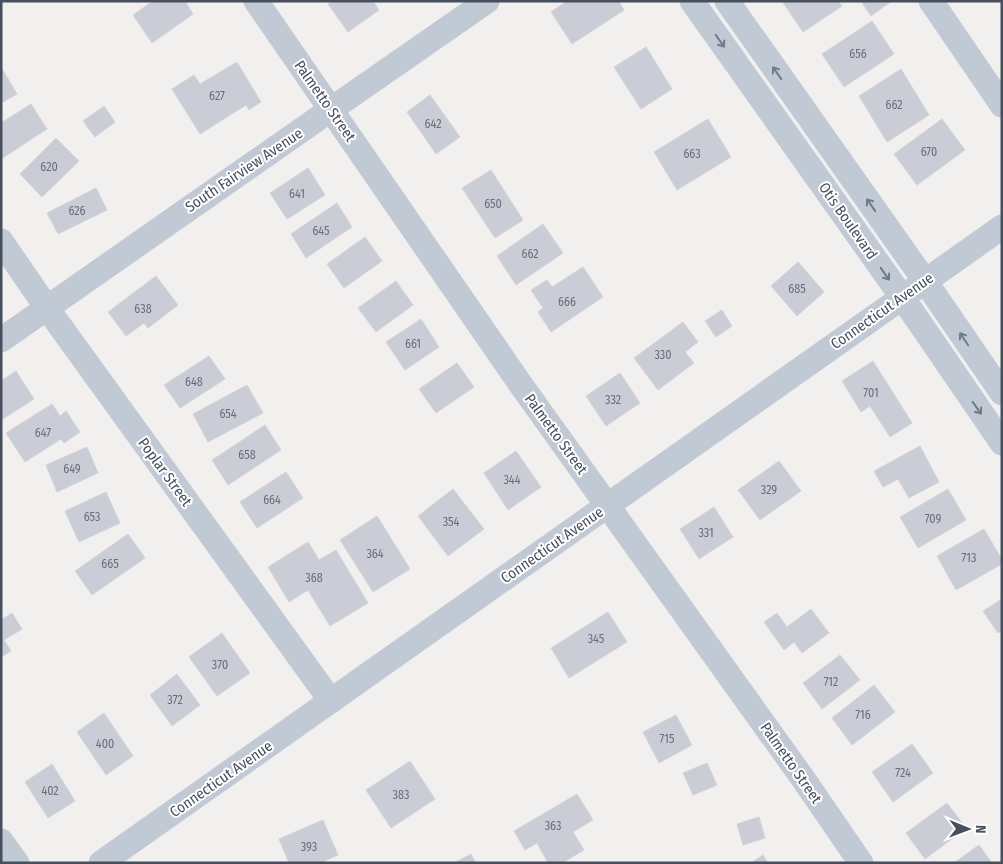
<svg xmlns="http://www.w3.org/2000/svg" width="1003" height="864" font-family="'Fira Sans Condensed',sans-serif">
  <style>
    .building { fill: #cacdd5; stroke: #d2d4db }
    .lines { fill: none; stroke-linecap: round; stroke-linejoin: round }
    .minor { stroke: #c1c9d5; stroke-width: 25 }
    .oneway { stroke: #717a87 }
    .labels { text-anchor: middle; dominant-baseline: central; stroke-width: 4; stroke-linejoin: round; paint-order: stroke }
    .number-label { font-size: 12px; fill: #676e7b }
    .street-label { font-size: 15px; fill: #464f5d; stroke: #fff }
  </style>
  <rect width="100%" height="100%" fill="#f2efef"/>
  <g class="building">
    <path d="M153,1H185L193,14L152,43L133,15Z"/>
    <path d="M332,1H373L379,10L348,32L328,4Z"/>
    <path d="M567,1H619L624,10L572,44L551,12Z"/>
    <path d="M782,1H838L842,6L803,32Z"/>
    <path d="M861,1H892L871,16Z"/>
    <path d="M872,21L894,54L844,87L822,54Z"/>
    <path d="M646,47L672,89L641,109L614,67Z"/>
    <path d="M237,62L261,102L249,110L246,105L200,134L172,89L194,75L200,84Z"/>
    <path d="M1,67L17,94L1,103Z"/>
    <path d="M901,69L929,115L887,142L859,96Z"/>
    <path d="M430,95L460,137L436,154L407,112Z"/>
    <path d="M31,104L47,129L1,159V123Z"/>
    <path d="M104,106L115,122L95,137L83,121Z"/>
    <path d="M708,119L731,157L677,190L654,152Z"/>
    <path d="M942,119L965,150L917,185L894,154Z"/>
    <path d="M56,138L79,161L42,197L20,174Z"/>
    <path d="M308,168L325,195L287,219L270,193Z"/>
    <path d="M491,170L523,220L495,238L462,188Z"/>
    <path d="M96,188L107,210L58,234L47,213Z"/>
    <path d="M337,203L352,227L306,258L291,234Z"/>
    <path d="M543,224L563,253L516,285L497,256Z"/>
    <path d="M365,237L382,261L344,288L327,264Z"/>
    <path d="M798,262L824,292L797,316L771,286Z"/>
    <path d="M583,267L603,297L551,332L538,312L543,308L531,290L547,280L552,287Z"/>
    <path d="M156,276L178,305L148,328L144,323L126,336L108,312Z"/>
    <path d="M396,281L413,305L376,332L358,308Z"/>
    <path d="M722,310L732,326L716,337L705,321Z"/>
    <path d="M421,319L439,347L405,370L386,342Z"/>
    <path d="M683,322L698,342L685,352L694,363L658,390L634,358Z"/>
    <path d="M209,356L225,379L180,408L164,385Z"/>
    <path d="M873,361L912,423L890,437L870,406L861,412L842,381Z"/>
    <path d="M457,363L474,387L436,413L419,389Z"/>
    <path d="M16,371L34,399L1,420V381Z"/>
    <path d="M620,373L640,403L606,426L586,396Z"/>
    <path d="M247,385L263,413L208,442L193,414Z"/>
    <path d="M52,404L60,416L66,411L80,432L64,443L61,439L25,462L6,433Z"/>
    <path d="M265,425L281,450L228,485L212,460Z"/>
    <path d="M920,446L939,482L909,498L898,479L883,487L874,471Z"/>
    <path d="M87,447L98,473L57,492L46,465Z"/>
    <path d="M516,451L541,487L508,510L484,473Z"/>
    <path d="M779,461L801,491L760,520L738,490Z"/>
    <path d="M286,472L303,498L257,528L240,502Z"/>
    <path d="M453,489L484,529L448,556L418,516Z"/>
    <path d="M948,489L966,520L918,548L900,517Z"/>
    <path d="M106,492L120,523L79,542L65,511Z"/>
    <path d="M714,507L733,537L699,559L680,529Z"/>
    <path d="M377,516L410,569L373,592L340,540Z"/>
    <path d="M984,529L1002,560V564L956,590L937,556Z"/>
    <path d="M128,534L145,558L92,595L75,571Z"/>
    <path d="M308,542L319,560L336,550L368,603L330,626L308,590L289,602L268,567Z"/>
    <path d="M1002,599V631L998,633L983,611Z"/>
    <path d="M811,609L829,633L802,653L794,642L784,650L764,622L777,613L787,627Z"/>
    <path d="M608,612L627,642L569,678L551,648Z"/>
    <path d="M12,613L22,629L4,640L11,651L1,657V620Z"/>
    <path d="M222,633L250,673L217,696L189,657Z"/>
    <path d="M840,655L860,680L822,709L803,683Z"/>
    <path d="M177,674L200,705L172,726L150,695Z"/>
    <path d="M874,685L895,712L852,745L832,718Z"/>
    <path d="M104,713L133,756L106,775L77,732Z"/>
    <path d="M676,715L692,745L659,763L643,732Z"/>
    <path d="M912,744L933,773L893,802L872,772Z"/>
    <path d="M410,761L435,799L391,828L366,790Z"/>
    <path d="M707,763L717,785L693,795L683,773Z"/>
    <path d="M52,764L75,801L48,818L25,782Z"/>
    <path d="M577,794L593,820L573,832L584,850L562,863H548L537,843L525,850L514,831Z"/>
    <path d="M947,803L966,828L925,859L906,833Z"/>
    <path d="M759,817L765,838L743,845L737,824Z"/>
    <path d="M323,820L338,855L320,863H289L279,839Z"/>
    <path d="M979,845L992,863H954Z"/>
    <path d="M471,854L476,863H454Z"/>
    <path d="M763,855L768,863H751Z"/>
  </g>
  <g class="lines">
    <g class="minor">
      <path d="M256,1L521,385L804,780L861,863"/>
      <path d="M692,1L902,297L1002,443"/>
      <path d="M727,1L925,281L1002,393"/>
      <path d="M931,1L1002,105"/>
      <path d="M1,241L47,308L331,701"/>
      <path d="M1,340C162,226 325,114 487,1"/>
      <path d="M1,841L17,863"/>
      <path d="M101,863L1002,227"/>
    </g>
  </g>
  <defs><path id="oneway-shaft" d="M-6 0H5M1.5-3L5.5 0L1.5 3" fill="none" stroke-width="1.6" stroke-linecap="round" stroke-linejoin="round" transform="scale(1.25)"/></defs>
  <g class="oneway">
    <use href="#oneway-shaft" transform="translate(720 41) rotate(55)"/>
    <use href="#oneway-shaft" transform="translate(777 73) rotate(-125)"/>
    <use href="#oneway-shaft" transform="translate(871 205) rotate(-125)"/>
    <use href="#oneway-shaft" transform="translate(885 274) rotate(55)"/>
    <use href="#oneway-shaft" transform="translate(964 339) rotate(-124)"/>
    <use href="#oneway-shaft" transform="translate(977 408) rotate(55)"/>
  </g>
  <g class="labels">
    <g class="number-label">
      <text x="858" y="54">656</text>
      <text x="217" y="96">627</text>
      <text x="894" y="105">662</text>
      <text x="433" y="124">642</text>
      <text x="929" y="152">670</text>
      <text x="692" y="154">663</text>
      <text x="49" y="167">620</text>
      <text x="297" y="194">641</text>
      <text x="493" y="204">650</text>
      <text x="77" y="211">626</text>
      <text x="321" y="231">645</text>
      <text x="530" y="254">662</text>
      <text x="797" y="289">685</text>
      <text x="567" y="302">666</text>
      <text x="143" y="309">638</text>
      <text x="413" y="344">661</text>
      <text x="663" y="355">330</text>
      <text x="194" y="382">648</text>
      <text x="871" y="393">701</text>
      <text x="613" y="400">332</text>
      <text x="228" y="414">654</text>
      <text x="43" y="433">647</text>
      <text x="247" y="455">658</text>
      <text x="72" y="469">649</text>
      <text x="512" y="480">344</text>
      <text x="769" y="490">329</text>
      <text x="272" y="500">664</text>
      <text x="92" y="517">653</text>
      <text x="933" y="519">709</text>
      <text x="451" y="522">354</text>
      <text x="706" y="533">331</text>
      <text x="375" y="554">364</text>
      <text x="969" y="558">713</text>
      <text x="110" y="564">665</text>
      <text x="314" y="578">368</text>
      <text x="596" y="639">345</text>
      <text x="220" y="665">370</text>
      <text x="831" y="682">712</text>
      <text x="175" y="700">372</text>
      <text x="863" y="715">716</text>
      <text x="667" y="739">715</text>
      <text x="105" y="744">400</text>
      <text x="903" y="773">724</text>
      <text x="50" y="791">402</text>
      <text x="401" y="795">383</text>
      <text x="553" y="826">363</text>
      <text x="309" y="847">393</text>
    </g>
    <g class="street-label">
      <text transform="translate(325 101) rotate(55)">Palmetto Street</text>
      <text transform="translate(244 170) rotate(-34)">South Fairview Avenue</text>
      <text transform="translate(848 221) rotate(55)">Otis Boulevard</text>
      <text transform="translate(882 311) rotate(-35)">Connecticut Avenue</text>
      <text transform="translate(556 434) rotate(54)">Palmetto Street</text>
      <text transform="translate(165 472) rotate(54)">Poplar Street</text>
      <text transform="translate(552 545) rotate(-35)">Connecticut Avenue</text>
      <text transform="translate(791 763) rotate(55)">Palmetto Street</text>
      <text transform="translate(221 779) rotate(-35)">Connecticut Avenue</text>
    </g>
  </g>
  <rect width="1003" height="864" fill="none" stroke="#464f5d" stroke-width="5"/>
  <g transform="translate(968 829) rotate(91)" stroke="#ffffff" stroke-width="4" paint-order="stroke">
  <path d="M0-4L9 19L0 12L-9 19Z" fill="#464f5d"/>
  <text y="-8" font-size="14" font-weight="bold" text-anchor="middle" fill="#464f5d">N</text>
  </g>
</svg>
